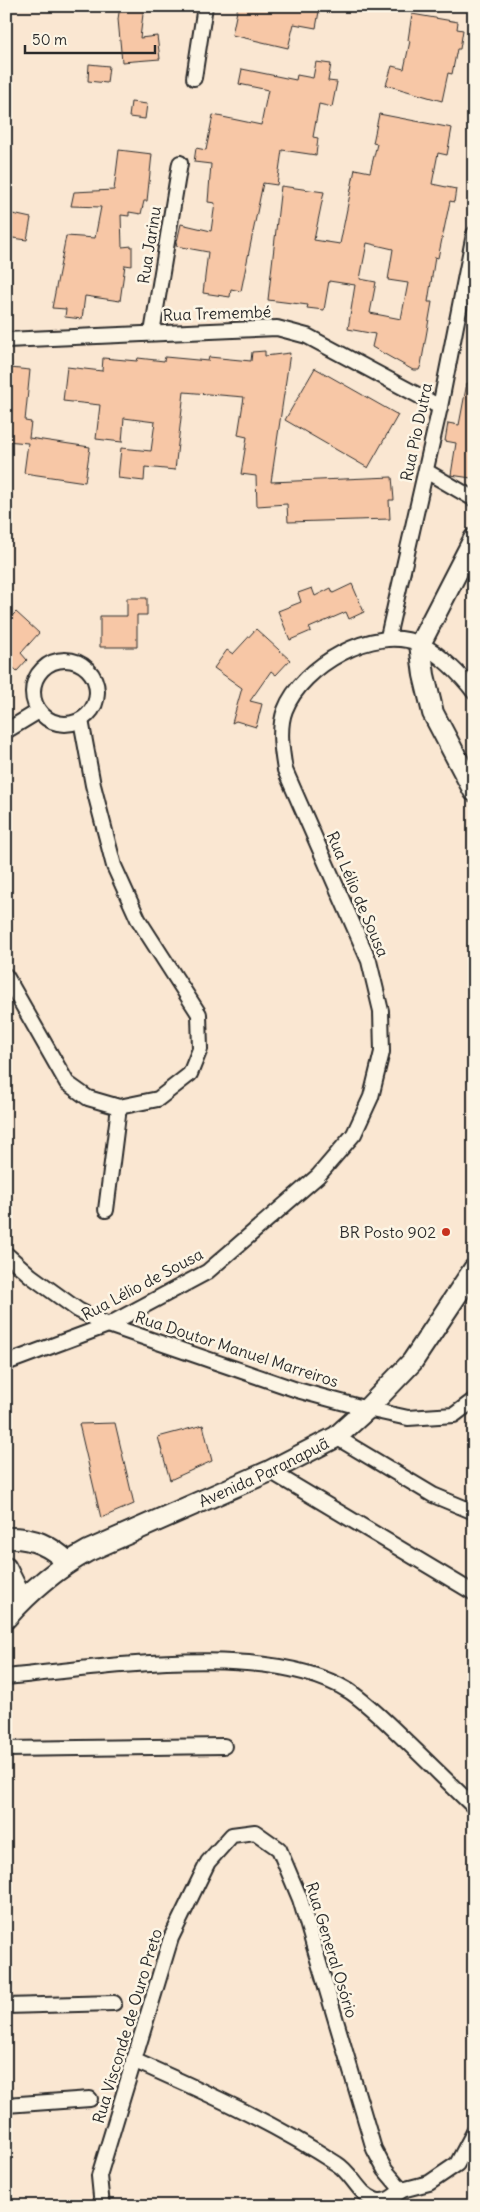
<svg xmlns="http://www.w3.org/2000/svg" width="480" height="2212" font-family="Delius,sans-serif">
  <style>
    .building { fill: #f7c7a6; stroke: #2b2b2b; fill-rule: evenodd }
    .lines { fill: none; stroke-linecap: round; stroke-linejoin: round }
    .street-casing { stroke: #2b2b2b; stroke-width: 18 }
    .secondary-casing { stroke: #2b2b2b; stroke-width: 24 }
    .street { stroke: #fcf5e5; stroke-width: 14 }
    .secondary { stroke: #fcf5e5; stroke-width: 20 }
    .poi-dot { fill: #c8321e; stroke: #fcf5e5; stroke-width: 2 }
    .labels { text-anchor: middle; dominant-baseline: central; stroke-width: 5; stroke-linejoin: round; paint-order: stroke }
    .street-label { font-size: 16px; fill: #2b2b2b; stroke: #fcf5e5 }
    .poi-label { font-size: 16px; fill: #2b2b2b; stroke: #fcf5e5; text-anchor: end }
  </style>
  <rect width="100%" height="100%" fill="#fae7d2"/>
  <filter id="ink" filterUnits="userSpaceOnUse"><feTurbulence type="fractalNoise" baseFrequency=".02" numOctaves="2"/><feDisplacementMap in="SourceGraphic" scale="10" xChannelSelector="R" yChannelSelector="G"/><feConvolveMatrix kernelMatrix="1 2 1 2 8 2 1 2 1" color-interpolation-filters="sRGB"/></filter>
  <g filter="url(#ink)">
    <g class="building">
      <path d="M120,6H144L140,38L157,36L160,59L122,62L118,19Z"/>
      <path d="M238,6H320L316,28L294,24L288,48L232,35Z"/>
      <path d="M412,14L458,22L457,29L463,30L460,49H457L452,74L448,73L442,101L386,85L392,66L404,69L410,41L408,40Z"/>
      <path d="M316,62L331,64L328,81L337,82L332,107L319,104L313,137L318,138L316,155L282,150L277,185L263,183L241,291L231,289L230,297L203,293L208,252L176,246L181,224L211,231L215,203L208,202L211,164L194,162L196,148L206,150L213,115L261,125L268,90L239,84L242,69L296,80L297,75L313,78Z"/>
      <path d="M89,64L109,66L107,83L88,81Z"/>
      <path d="M131,102L147,104L145,119L129,117Z"/>
      <path d="M379,114L452,128L447,155L438,153L432,184L456,189L454,202L450,201L438,258L435,257L428,302H432L421,365L419,370H413L372,347L375,334L348,329L355,285L329,281L324,310L307,308L308,305L268,300L281,186L324,192L314,240L340,244L355,169L370,172L377,144L373,143ZM367,243L393,249L388,280L408,283L401,319L370,313L376,282L360,279Z"/>
      <path d="M119,150L152,154L147,201H144L141,214L129,212V216L121,215L122,247L132,246V266L125,265L120,301L85,296L82,319L65,317L66,309L52,308L66,236L95,238L101,207L71,206L74,192L114,190Z"/>
      <path d="M8,213L31,218L27,240L6,237Z"/>
      <path d="M265,351V356L290,353L271,482L392,477L394,500H389L390,519L288,522L287,504L257,506L256,476L241,474L247,437L238,435L244,397L184,392L175,470L145,467L144,481L118,478L121,448L151,451L155,422L124,418L122,442L96,439L100,405L63,401L67,367L102,371L103,358L137,361L138,358L164,361L165,357L208,361L209,357L251,361L252,352Z"/>
      <path d="M10,368L30,370L25,421L31,422L29,438L90,447L85,482L24,473L28,443L6,441V405Z"/>
      <path d="M315,368L398,415L368,468L285,420Z"/>
      <path d="M467,383L474,384V459L471,478L451,475L456,443L445,441L448,423L459,425Z"/>
      <path d="M352,584L364,612L349,619L346,612L309,628L311,631L290,640L278,611L301,602L298,593L312,588L315,596L331,588L333,593Z"/>
      <path d="M127,598H147V615H137V647H100V616H127Z"/>
      <path d="M16,612L39,633L21,653L27,660L17,671L10,665L6,669V622Z"/>
      <path d="M256,629L290,660L276,675L271,671L250,701L262,704L256,727L236,721L232,723L242,688L214,668L227,650L233,654Z"/>
      <path d="M115,1423L134,1504L101,1518L79,1424Z"/>
      <path d="M203,1425L212,1461L170,1480L158,1437Z"/>
    </g>
    <g class="lines">
      <g class="street-casing">
        <g id="street">
          <path d="M194,78L205,6"/>
          <path d="M152,333L180,163"/>
          <path d="M6,340L277,328L307,336L440,407"/>
          <path d="M426,471L474,499"/>
          <path d="M388,637L440,407L474,234"/>
          <circle cx="65" cy="692" r="32"/>
          <path d="M6,731L39,711"/>
          <path d="M6,976L67,1083L88,1098L119,1107L158,1099L190,1074L200,1049L199,1014L138,919L114,866L93,785L81,720"/>
          <path d="M106,1210L119,1107"/>
          <path d="M6,1254L31,1276L78,1310L108,1325L297,1390L367,1409L408,1418L454,1415L474,1400"/>
          <path d="M6,1363L108,1325L207,1272L318,1176L354,1134L371,1097L382,1052L381,1011L369,961L285,770C282,752 278,728 285,710C302,666 374,624 420,644C438,652 462,676 474,692"/>
          <path d="M336,1437L433,1495L474,1512"/>
          <path d="M270,1471L474,1593"/>
          <path d="M6,1677C100,1668 267,1640 349,1691C370,1705 388,1724 406,1741C429,1763 451,1785 474,1807"/>
          <path d="M6,1749L224,1746"/>
          <path d="M6,2006L114,2003"/>
          <path d="M133,2060C203,2091 272,2122 337,2164C352,2173 358,2194 375,2200C386,2204 394,2196 402,2190"/>
          <path d="M6,2105L90,2099"/>
          <path d="M102,2206L99,2176L171,1938L208,1862L232,1835L255,1832L279,1849L300,1899L374,2149L385,2170L402,2190L429,2183L457,2164L474,2132"/>
        </g>
      </g>
      <g class="secondary-casing">
        <g id="secondary">
          <path d="M474,539L420,644L424,675L433,713L474,791"/>
          <path d="M9,1538C33,1537 50,1546 68,1562"/>
          <path d="M6,1568L22,1600"/>
          <path id="s1" d="M6,1618C30,1591 57,1568 88,1551L270,1471L336,1437L367,1409L412,1362L474,1269"/>
        </g>
      </g>
      <use href="#street" class="street"/>
      <use href="#secondary" class="secondary"/>
    </g>
  </g>
  <circle class="poi-dot" cx="446" cy="1232" r="5"/>
  <g class="labels">
    <g class="street-label">
      <text transform="translate(149 245) rotate(-81)">Rua Jarinu</text>
      <text transform="translate(217 313) rotate(-2)">Rua Tremembé</text>
      <text transform="translate(416 432) rotate(-78)">Rua Pio Dutra</text>
      <text transform="translate(358 894) rotate(67)">Rua Lélio de Sousa</text>
      <text transform="translate(142 1284) rotate(-28)">Rua Lélio de Sousa</text>
      <text transform="translate(237 1349) rotate(18)">Rua Doutor Manuel Marreiros</text>
      <text stroke="none"><textPath href="#s1" startOffset="299">Avenida Paranapuã</textPath></text>
      <text transform="translate(332 1950) rotate(73)">Rua General Osório</text>
      <text transform="translate(127 2026) rotate(-73)">Rua Visconde de Ouro Preto</text>
    </g>
    <g class="poi-label">
      <text x="436" y="1232">BR Posto 902</text>
    </g>
  </g>
  <rect width="480" height="2212" fill="none" stroke="#fcf5e5" stroke-width="25"/>
  <rect x="12" y="12" width="455" height="2187" fill="none" stroke="#2b2b2b" stroke-width="2" filter="url(#ink)"/>
  <path d="M25 45v8h130v-8" fill="none" stroke="#2b2b2b" stroke-width="2.5"/>
  <text x="32" y="45" font-size="15" fill="#2b2b2b" stroke="#fcf5e5" stroke-width="4" paint-order="stroke">50 m</text>
</svg>
